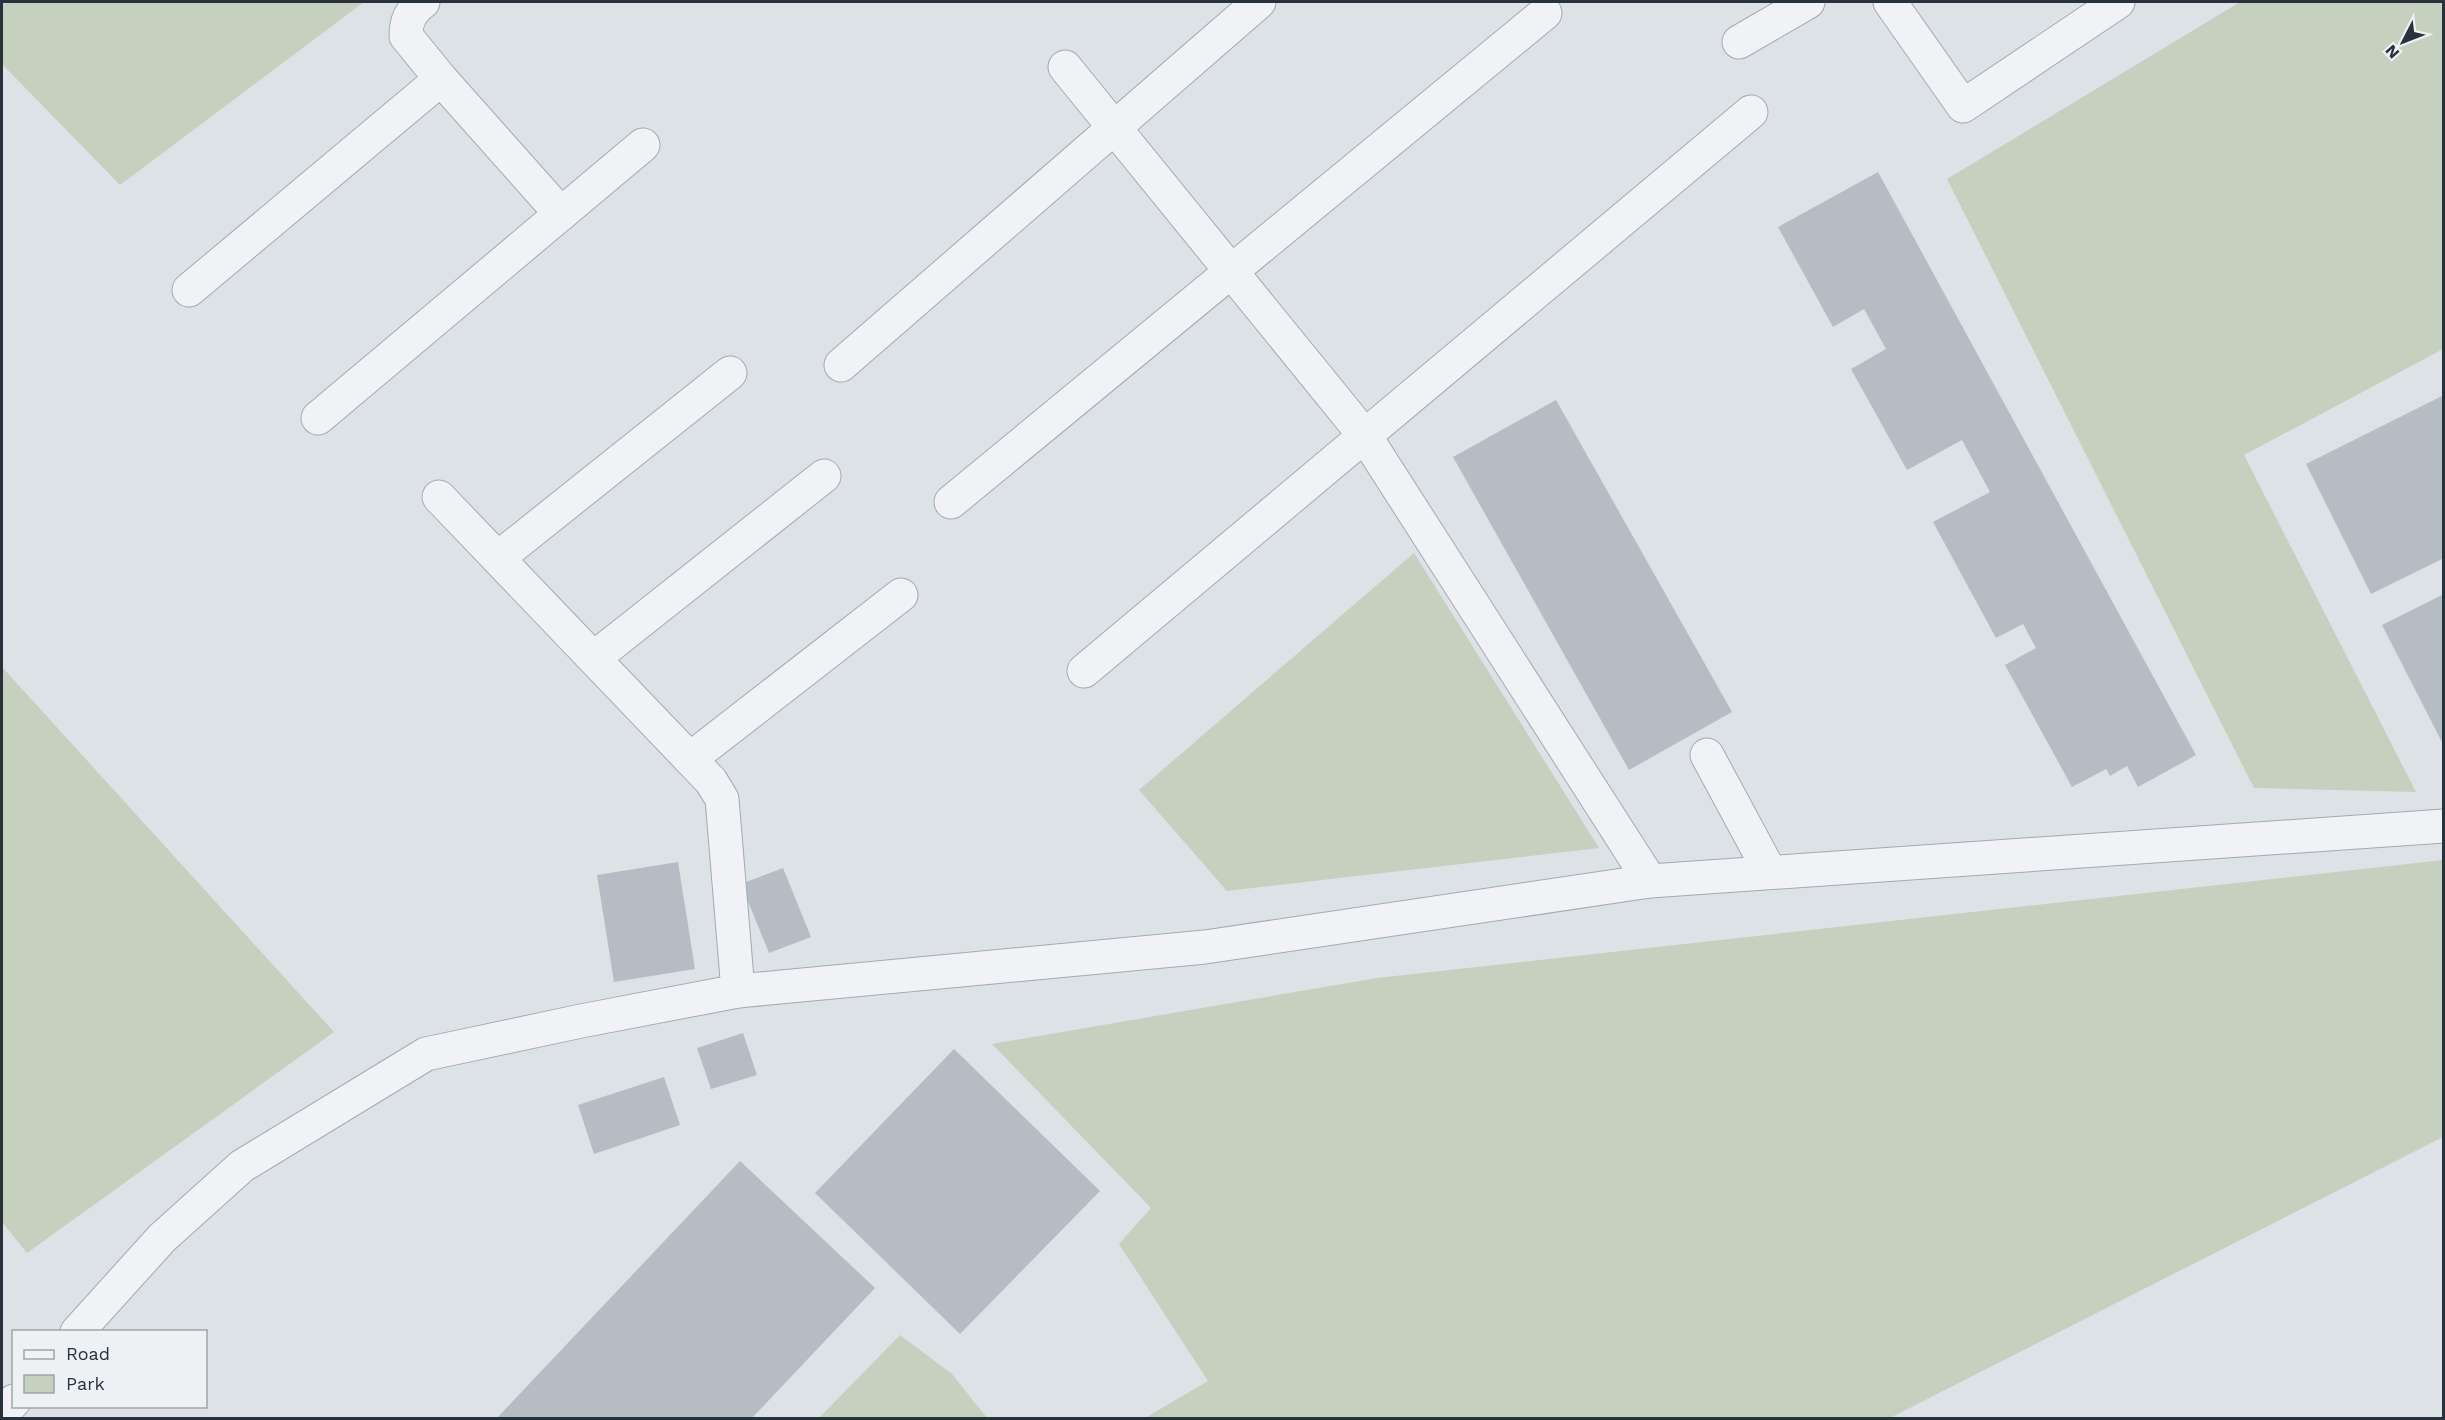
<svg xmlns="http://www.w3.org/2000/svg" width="2445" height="1420" font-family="'Work Sans',sans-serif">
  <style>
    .green { fill: #c5d0bf }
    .building { fill: #b5bcc3 }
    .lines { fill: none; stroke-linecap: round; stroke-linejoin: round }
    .minor-casing { stroke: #a3aab0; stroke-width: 35 }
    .minor { stroke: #f0f2f5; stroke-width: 33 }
  </style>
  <rect width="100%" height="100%" fill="#dde2e6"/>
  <g class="green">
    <path d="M2,2H364L120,185L2,64Z"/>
    <path d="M2240,2H2443V349L2244,455L2416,792L2254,788L1947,179Z"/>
    <path d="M1414,553L1599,848L1227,891L1139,790Z"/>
    <path d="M2,667L334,1032L27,1253L2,1222Z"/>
    <path d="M2443,860V1137L1890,1418H1145L1208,1381L1119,1244L1151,1208L992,1044L1377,978Z"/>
    <path d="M900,1335L952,1374L987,1418H819Z"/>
  </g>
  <g class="building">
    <path d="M1878,172L2196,755L2138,787L2127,766L2110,776L2106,769L2072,787L2005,665L2036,648L2023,624L1996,638L1933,522L1990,492L1962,440L1907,470L1851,369L1886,349L1864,309L1833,327L1778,227Z"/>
    <path d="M2444,395V558L2371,594L2306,464Z"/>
    <path d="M1556,400L1732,712L1629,770L1453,457Z"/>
    <path d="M2444,594V746L2382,625Z"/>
    <path d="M678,862L695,969L614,982L597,875Z"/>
    <path d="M783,868L811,937L769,953L741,884Z"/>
    <path d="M743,1033L757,1075L711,1089L697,1048Z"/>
    <path d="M954,1049L1100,1191L960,1334L815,1193Z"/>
    <path d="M664,1077L680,1125L594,1154L578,1105Z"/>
    <path d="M740,1161L875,1288L752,1418H497Z"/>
  </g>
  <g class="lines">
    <g class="minor-casing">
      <g id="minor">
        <path d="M423,2C411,11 406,20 406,36L441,79L561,214"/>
        <path d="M1890,2L1963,106L2118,2"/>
        <path d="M1739,42L1808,2"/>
        <path d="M1065,67L1365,436L1650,881"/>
        <path d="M189,290L441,79"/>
        <path d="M841,365L1259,2"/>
        <path d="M318,418L643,145"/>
        <path d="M439,497L711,781L722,799L738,991"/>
        <path d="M951,502L1545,13"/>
        <path d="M498,558L730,373"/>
        <path d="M594,658L824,476"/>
        <path d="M1084,671L1751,112"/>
        <path d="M1707,755L1770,872"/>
        <path d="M690,759L901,595"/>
        <path d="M77,1332L162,1238L242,1166L426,1054L581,1021L738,991L1205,947L1650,881L2444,826"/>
        <path d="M2,1414L14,1401"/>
      </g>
    </g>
    <use href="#minor" class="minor"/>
  </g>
  <rect width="2445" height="1420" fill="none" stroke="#28323c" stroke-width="6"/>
  <rect x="12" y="1330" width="195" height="78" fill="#edf1f4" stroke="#9ea5aa" stroke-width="1.5"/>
  <rect x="24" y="1350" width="30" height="9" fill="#f0f2f5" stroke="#9ea5aa" stroke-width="1.5"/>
  <text x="66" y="1360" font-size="18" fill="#28323c">Road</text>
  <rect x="24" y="1375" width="30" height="18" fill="#c5d0bf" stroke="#9ea5aa" stroke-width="1.5"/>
  <text x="66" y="1390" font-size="18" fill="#28323c">Park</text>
  <g transform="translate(2403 42) rotate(228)" stroke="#edf1f4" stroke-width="4.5" paint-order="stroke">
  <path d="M0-4.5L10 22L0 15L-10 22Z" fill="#28323c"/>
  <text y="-9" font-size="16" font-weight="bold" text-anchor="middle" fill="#28323c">N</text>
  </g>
</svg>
